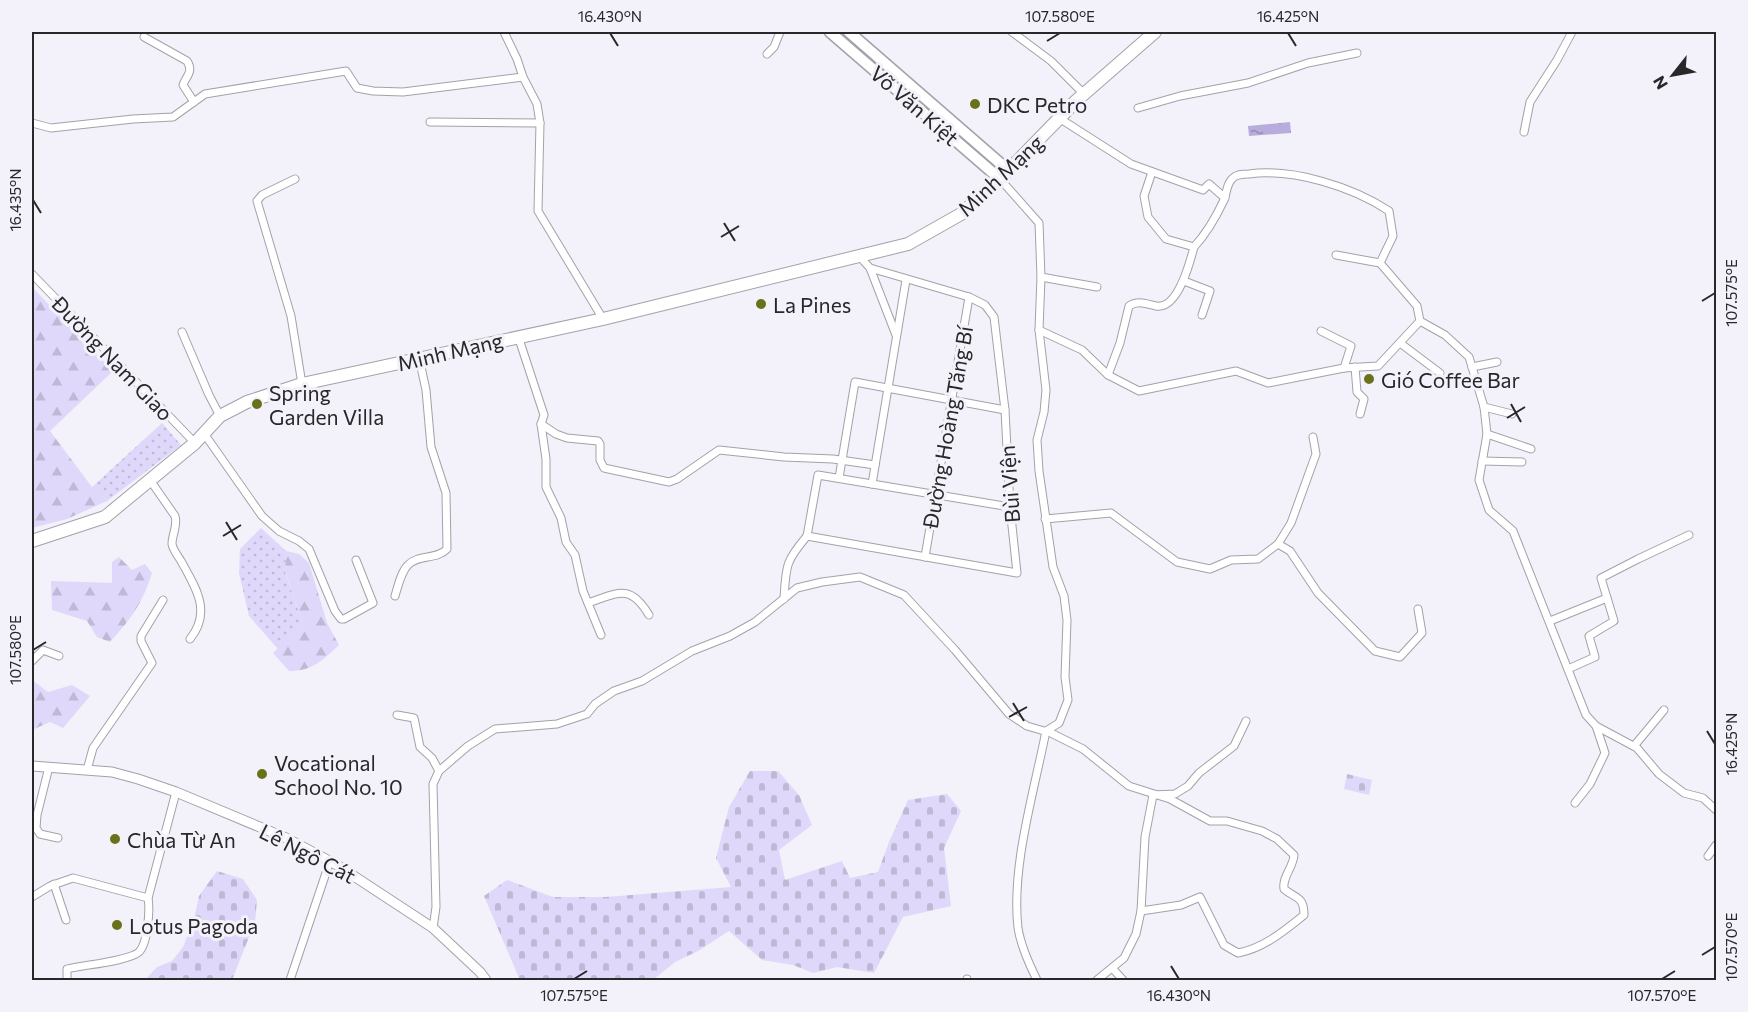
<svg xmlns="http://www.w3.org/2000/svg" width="1748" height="1012" font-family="Commissioner,sans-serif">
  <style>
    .grass { fill: url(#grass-dots) }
    .forest { fill: url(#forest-firs) }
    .cemetery { fill: url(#cemetery-stones) }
    .water { fill: url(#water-ripples) }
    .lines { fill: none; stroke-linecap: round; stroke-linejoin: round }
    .street-casing { stroke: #a3a2a9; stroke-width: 9 }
    .secondary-casing { stroke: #a3a2a9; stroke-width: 11 }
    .primary-casing { stroke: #a3a2a9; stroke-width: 13 }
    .highway-casing { stroke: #a3a2a9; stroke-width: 14 }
    .street { stroke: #fff; stroke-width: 7 }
    .secondary { stroke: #fff; stroke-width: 9 }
    .primary { stroke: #fff; stroke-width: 10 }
    .highway { stroke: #fff; stroke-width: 12 }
    .ticks { fill: none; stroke: #28272a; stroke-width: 2 }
    .poi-dot { fill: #69721b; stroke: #f3f1f9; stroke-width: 2 }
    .labels { text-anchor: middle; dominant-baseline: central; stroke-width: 6; stroke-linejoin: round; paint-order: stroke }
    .poi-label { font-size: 21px; fill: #28272a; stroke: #f3f1f9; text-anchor: start }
    .street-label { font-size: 21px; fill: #28272a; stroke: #f3f1f9 }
    .neatline { fill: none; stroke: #28272a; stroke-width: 2 }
    .ticks-label { font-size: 15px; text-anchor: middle; fill: #28272a }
  </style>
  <defs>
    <pattern id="grass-dots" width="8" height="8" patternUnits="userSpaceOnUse" patternTransform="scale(1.5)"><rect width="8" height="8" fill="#dfd8fa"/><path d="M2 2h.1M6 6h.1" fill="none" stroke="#bfb9d6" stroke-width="1.8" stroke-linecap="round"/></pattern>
    <pattern id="forest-firs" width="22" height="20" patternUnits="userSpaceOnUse" patternTransform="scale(1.5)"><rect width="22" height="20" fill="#dfd8fa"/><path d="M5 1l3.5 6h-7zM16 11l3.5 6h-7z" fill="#bfb9d6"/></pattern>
    <pattern id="cemetery-stones" width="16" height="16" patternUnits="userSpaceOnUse" patternTransform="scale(1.5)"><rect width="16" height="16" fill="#dfd8fa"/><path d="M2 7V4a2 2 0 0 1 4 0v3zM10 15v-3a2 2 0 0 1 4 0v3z" fill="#bfb9d6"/></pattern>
    <pattern id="water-ripples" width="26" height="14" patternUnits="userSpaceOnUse" patternTransform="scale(1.5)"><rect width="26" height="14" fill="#b7acdb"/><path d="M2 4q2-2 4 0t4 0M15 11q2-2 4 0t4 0" fill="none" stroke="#958cb2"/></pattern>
  </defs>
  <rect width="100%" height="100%" fill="#f3f1f9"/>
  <g class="grass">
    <path d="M162,423L181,445L107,501L92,487Z"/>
    <path d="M261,528L286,551L285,572L303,624L278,649L249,616L239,573L240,549Z"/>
  </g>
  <g class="forest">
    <path d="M32,287L113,371L50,431L92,487L107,501L67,519L32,528Z"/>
    <path d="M286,551L299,554L309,563L327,623L339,645C322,661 312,671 289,671L273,653L303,624L285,571Z"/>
    <path d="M119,557L132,570L145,564L152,573C142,604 131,619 110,642L97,637L87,621L52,610L51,581L112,583V562Z"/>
    <path d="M32,680L48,692L72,685L90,696L63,728L50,722L32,730Z"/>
  </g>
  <g class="cemetery">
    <path d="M750,771H778L799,795L812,825L779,850L785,880L842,861L850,878L878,872L889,842L908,800L947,794L961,811L944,848L951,906L903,917L874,973L837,967L813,973L793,965L762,960L729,931L698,951L675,962L653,980H520L484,896L507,880L553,897H606L731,887L716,858L729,807Z"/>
    <path d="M1347,774L1372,780L1369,795L1344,789Z"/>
    <path d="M217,871L243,879L257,900L255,922L232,980H145L157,967L172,961L183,947L194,919L199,896Z"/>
  </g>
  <path class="water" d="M1290,122L1291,133L1249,136L1248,126Z"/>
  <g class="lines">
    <g class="street-casing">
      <g id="street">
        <path d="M504,32L517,59L523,77L537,104L540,123L538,211L603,319"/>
        <path d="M1012,32L1051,61L1084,94"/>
        <path d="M144,37L187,61C194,72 186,76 183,85L194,102"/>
        <path d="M767,54L774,47L780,32"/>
        <path d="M1138,108L1180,96L1248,83L1308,63L1357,53"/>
        <path d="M1059,118L1131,164L1203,190L1209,184L1225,198"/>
        <path d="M430,122L540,123"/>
        <path d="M32,123L51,128L133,119L173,117L205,94L346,71L357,88L373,91L403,92L523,77"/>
        <path d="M1524,132L1530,102L1557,60L1572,32"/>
        <path d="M295,179L262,195L257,201L291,316L302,384"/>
        <path d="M1000,179L1039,223L1041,277L1039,330L1046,390L1044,412L1037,440L1039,471L1053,567L1064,596L1067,620L1065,677L1068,700L1059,723L1046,731"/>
        <path d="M1194,247C1207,233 1216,217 1224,200C1227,193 1226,185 1232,179C1236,174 1243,174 1249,174C1293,168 1353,187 1389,211L1393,236L1380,263"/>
        <path d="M1336,255L1380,263L1417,306L1420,321L1445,335L1469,357L1484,407L1487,434L1479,480L1489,510L1513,531L1586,715L1596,726L1637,748L1659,774L1684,793L1703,798L1716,810"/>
        <path d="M859,256L870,268L896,335"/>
        <path d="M32,274L195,443"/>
        <path d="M1041,277L1097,287"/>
        <path d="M1184,281L1210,291L1202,315"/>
        <path d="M1039,330L1082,350L1108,375L1139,391L1236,371L1268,383L1344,368L1378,366L1420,321"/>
        <path d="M1321,331L1351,346L1344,368"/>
        <path d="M182,332L209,395L220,416"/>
        <path d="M518,336L544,415L541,424L546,459V487L561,518L566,542L575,555L583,591L601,635"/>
        <path d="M1400,343L1440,373"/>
        <path d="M1355,367L1357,392L1364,399L1360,414"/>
        <path d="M1472,367L1497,362"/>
        <path d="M1108,375L1120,343L1129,306C1138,300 1146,304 1156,306C1178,310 1190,262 1194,247L1166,239L1148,217L1144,196L1152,172"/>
        <path d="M1484,407L1512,414"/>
        <path d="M541,424L556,434L567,438L598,441L600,444V460L604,468L669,482L677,479L719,450L784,457L833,459L875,465"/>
        <path d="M203,432L262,516L279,531L299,541L309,549L335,611L341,619H344L373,603L356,560"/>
        <path d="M1487,434L1531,449"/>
        <path d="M1482,461L1522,462"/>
        <path d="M839,478L855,382L1005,410"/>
        <path d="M150,480L175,516C178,526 172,534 172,544C173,550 178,556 181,561C196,588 212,612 190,639"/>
        <path d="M872,484L906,280"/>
        <path d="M1045,519L1111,513L1177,562L1210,569L1231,560L1258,559L1278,544L1290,551L1318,593L1375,651L1400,657L1422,633L1418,609"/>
        <path d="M807,536L1017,573L1010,507L1005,410L994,317L985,305L969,297L870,268"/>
        <path d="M807,536L818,475L1010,507"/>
        <path d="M1278,544L1291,523L1316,454L1313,437"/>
        <path d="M925,557L969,297"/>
        <path d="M395,596C398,586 401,572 408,565C418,554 437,560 447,549L446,493L431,447L426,390L419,358"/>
        <path d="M784,599C786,566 785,562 807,536"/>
        <path d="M588,603C618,593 630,583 649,615"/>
        <path d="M1550,621L1607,598"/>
        <path d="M32,661L43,650L59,656"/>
        <path d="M1568,669L1595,657L1589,636L1614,621L1601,578L1638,559L1689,535"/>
        <path d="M397,715L414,718L420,747L432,758L439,771"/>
        <path d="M1634,746L1664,710"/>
        <path d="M49,767L37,815L36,828L40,834L58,838"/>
        <path d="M87,770L93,748L152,663L141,641V636L163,600"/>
        <path d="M1575,803L1590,784L1605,753L1596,726"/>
        <path d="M1708,856L1716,845"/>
        <path d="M54,884L66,920"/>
        <path d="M32,897L50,886L73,878L148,898L176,792"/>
        <path d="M433,928L436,907L433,784L439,771L468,746L495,729L557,724L587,714L595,704L614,691L642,681L692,651L730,636L755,622L797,588L822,582L860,577L904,595L955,650L1009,714L1027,726L1051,733L1083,749L1129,786L1170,799L1210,821H1227L1262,831L1277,839L1294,855C1293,868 1282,877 1284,889C1296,899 1304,896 1304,915C1284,931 1264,948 1238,953L1224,945L1200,897L1181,905L1141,911"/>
        <path d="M1113,969L1123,980"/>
        <path d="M967,979V980"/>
        <path d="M67,980V969C83,965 129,961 139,952C148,943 150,909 148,898"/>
        <path d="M290,980L330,861"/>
        <path d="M1037,980C1029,964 1021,947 1018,928C1011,867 1034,792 1046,731"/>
        <path d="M1097,980L1124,958L1136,934L1141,911L1145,837L1153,795L1175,794L1188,786L1199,773L1234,746L1246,721"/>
      </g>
    </g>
    <g class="secondary-casing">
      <path id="secondary" d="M32,766L112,772L138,779L176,792L286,838L337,865L433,928L480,972L486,980"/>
    </g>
    <g class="primary-casing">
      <g id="primary">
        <path d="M830,32L1000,179"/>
        <path d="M849,32L1009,171"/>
      </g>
    </g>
    <g class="highway-casing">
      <path id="highway" d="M32,541L105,517L195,443L220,416L247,402L302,384L603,319L908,244L961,214L1000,179L1077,100L1155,32"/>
    </g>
    <use href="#street" class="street"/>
    <use href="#secondary" class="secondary"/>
    <use href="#primary" class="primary"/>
    <use href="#highway" class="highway"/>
  </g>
  <path class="ticks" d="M610,33L618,46M1288,33L1296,46M1047,41L1060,33M33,200L41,213M724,223L735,241M721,237L739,226M1702,301L1715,293M1511,404L1521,422M1507,418L1525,407M226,522L237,540M223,536L241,525M33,650L46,642M1013,703L1024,721M1009,717L1027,707M1707,731L1715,744M1702,955L1715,947M1171,966L1179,979M574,979L587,971M1662,979L1675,971"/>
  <g class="poi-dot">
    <circle cx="975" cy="104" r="6"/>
    <circle cx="761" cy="304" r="6"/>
    <circle cx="1369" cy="379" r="6"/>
    <circle cx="257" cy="404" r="6"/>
    <circle cx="262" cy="774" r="6"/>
    <circle cx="115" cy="839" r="6"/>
    <circle cx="117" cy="925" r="6"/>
  </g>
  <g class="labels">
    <g class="poi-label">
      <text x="987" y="104">DKC Petro</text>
      <text x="773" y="304">La Pines</text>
      <text x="1381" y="379">Gió Coffee Bar</text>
      <text x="269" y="392">Spring<tspan x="269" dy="24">Garden Villa</tspan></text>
      <text x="274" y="762">Vocational<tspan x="274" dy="24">School No. 10</tspan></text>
      <text x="127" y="839">Chùa Từ An</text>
      <text x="129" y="925">Lotus Pagoda</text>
    </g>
    <g class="street-label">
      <text transform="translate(915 105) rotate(41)">Võ Văn Kiệt</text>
      <text transform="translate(1000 175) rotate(-43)">Minh Mạng</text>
      <text transform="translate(450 351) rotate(-13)">Minh Mạng</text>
      <text transform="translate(113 358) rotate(46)">Đường Nam Giao</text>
      <text transform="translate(947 427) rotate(-80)">Đường Hoàng Tăng Bí</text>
      <text transform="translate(1009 484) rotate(-94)">Bùi Viện</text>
      <text transform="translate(308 853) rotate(27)">Lê Ngô Cát</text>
    </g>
  </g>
  <rect width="1748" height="1012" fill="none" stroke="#f3f1f9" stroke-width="66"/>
  <g transform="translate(1673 75) rotate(239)" stroke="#f3f1f9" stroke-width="4.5" paint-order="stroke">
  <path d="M0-4.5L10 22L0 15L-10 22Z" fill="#28272a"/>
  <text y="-9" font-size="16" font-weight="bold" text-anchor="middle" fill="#28272a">N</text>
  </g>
  <rect x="33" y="33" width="1682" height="946" class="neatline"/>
  <g class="ticks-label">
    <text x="610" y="22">16.430°N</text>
    <text x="1060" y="22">107.580°E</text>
    <text x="1288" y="22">16.425°N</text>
    <text transform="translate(16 200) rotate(-90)" y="5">16.435°N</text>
    <text transform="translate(1732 293) rotate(-90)" y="5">107.575°E</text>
    <text transform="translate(16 650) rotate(-90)" y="5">107.580°E</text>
    <text transform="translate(1732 744) rotate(-90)" y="5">16.425°N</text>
    <text transform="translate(1732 947) rotate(-90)" y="5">107.570°E</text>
    <text x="574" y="1001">107.575°E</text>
    <text x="1179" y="1001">16.430°N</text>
    <text x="1662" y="1001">107.570°E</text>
  </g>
</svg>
